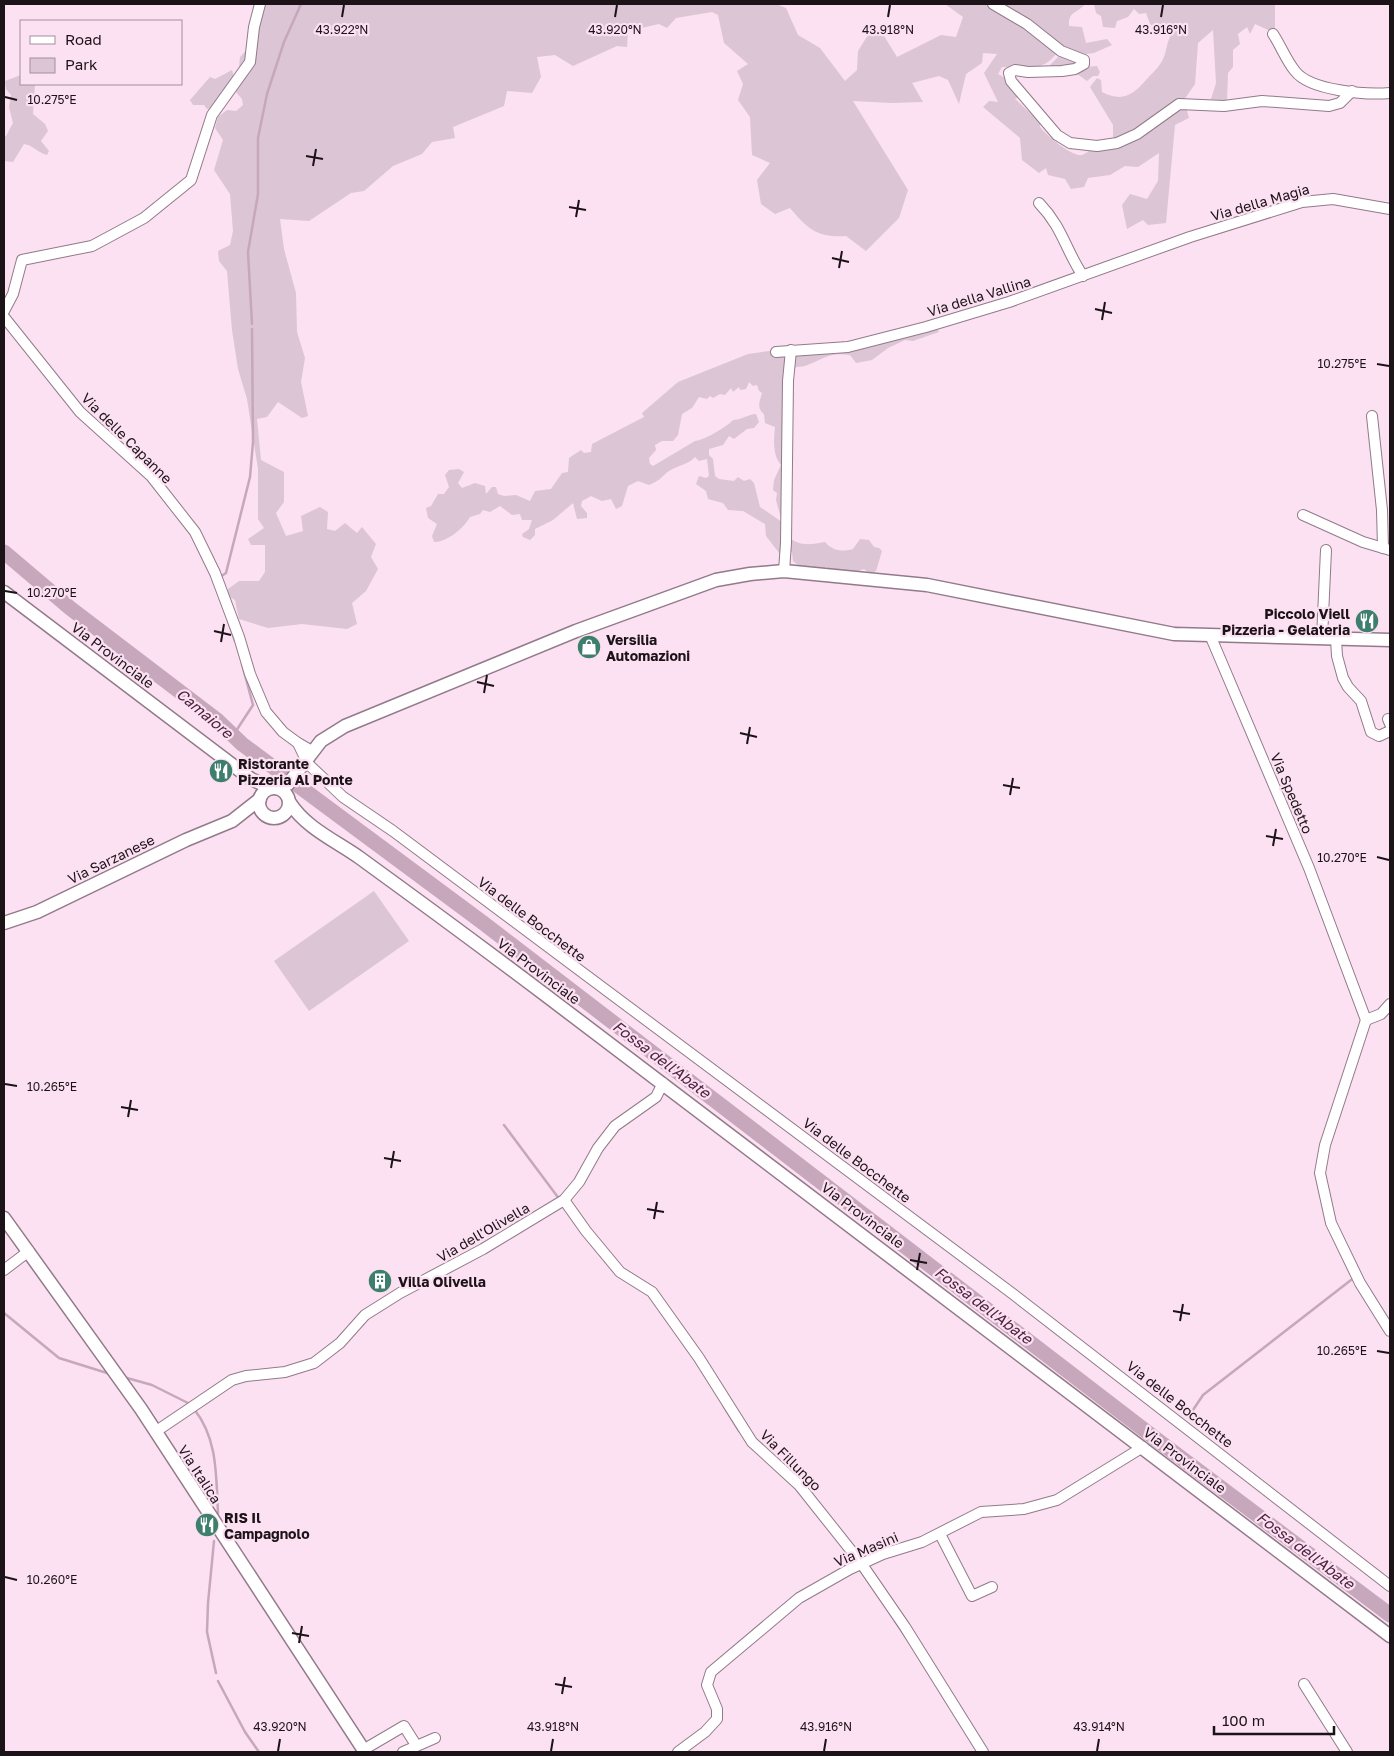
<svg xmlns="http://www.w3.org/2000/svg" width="1394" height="1756" font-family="'Golos Text',sans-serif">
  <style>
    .green { fill: #dcc5d4; fill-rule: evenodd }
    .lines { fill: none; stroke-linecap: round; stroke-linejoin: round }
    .stream { stroke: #c7a7bc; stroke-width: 2.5 }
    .river { stroke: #c7a7bc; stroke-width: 15 }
    .minor-casing { stroke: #927a8a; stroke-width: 12 }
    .major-casing { stroke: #927a8a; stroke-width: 15 }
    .minor { stroke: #fff; stroke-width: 10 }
    .major { stroke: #fff; stroke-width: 12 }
    .ticks { fill: none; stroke: #1c1319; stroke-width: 2 }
    .labels { text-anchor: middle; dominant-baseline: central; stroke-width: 4.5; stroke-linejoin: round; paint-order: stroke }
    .street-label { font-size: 14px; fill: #1c1319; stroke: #fce1f2 }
    .poi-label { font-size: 14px; font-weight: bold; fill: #1c1319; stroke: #fce1f2; text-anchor: start }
    .water-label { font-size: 15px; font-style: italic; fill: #4d2341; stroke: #fce1f2 }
    .ticks-label { font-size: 12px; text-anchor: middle; fill: #1c1319; stroke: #fce1f2; stroke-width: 4.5; stroke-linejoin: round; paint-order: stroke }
  </style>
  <rect width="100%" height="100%" fill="#fce1f2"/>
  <g class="green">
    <path d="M264,4H776L786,8L798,35L820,48L845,81L857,70L858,51L871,30L881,31L897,57L941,35L956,37L963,17L945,4H1085C1077,14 1068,11 1069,26L1082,27L1086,43L1107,39L1112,45L1094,53L1079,55L1075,59L1086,67L1097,66L1100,72L1098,76H1093L1087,81L1073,71L1050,69V65L1059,56L1056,54C1041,73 1023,68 1002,67L998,74L1007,79L1019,97L1015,99L1040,122V127C1046,135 1072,157 1082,155C1085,154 1087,152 1089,151C1097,149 1106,149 1113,148V125L1090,87L1097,78L1101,80L1102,92C1122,102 1132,96 1146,80C1152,73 1159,68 1163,59C1167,51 1166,43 1172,33L1166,28L1158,31L1150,24L1146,13L1139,14L1134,9L1128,17L1117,21L1115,28L1103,27L1101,16L1096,13L1094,4H1275V33L1255,24L1250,34L1247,27L1238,34L1240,44L1233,50V67L1228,73L1227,101L1211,99L1216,83L1213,30L1198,43L1195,84L1184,100L1189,118L1175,125L1166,223L1148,225L1143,220L1127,229L1122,205L1130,194L1147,199L1158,181L1159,153L1138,167L1125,166L1110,175L1088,178L1084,187L1071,189L1065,179L1048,175L1046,168L1039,173L1022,160L1020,138L983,107L989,101L998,102L984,73L997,54L983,53L982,63L966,74L959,104L948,80L939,76L912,83L923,102L891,103L853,101L908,190L899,218L866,251L846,236C817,238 808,229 790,208L775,214L761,204L757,180L770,163L752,155L750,117L738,100L743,84L737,71L748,64L724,43L718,15L712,12L676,18L667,28L659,24L628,31L627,47L617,46L573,66L555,55L537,57L541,77L532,93L507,91L504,106L453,127L455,138L432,142L422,154L393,166L364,191L351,193L309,221L280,219L284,249L296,293L297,332L305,358L301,382L308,416L302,418L278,402L267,417L257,419L261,460L284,472V502L276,513L286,536L303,531L301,516L320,507L328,512L327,529L335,531L345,523L357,533L362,527L376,544L371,557L378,569L366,591L352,603L357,624L347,629L302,624L268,628L239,619L235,600L228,596V589L239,581H259L265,572V545H251L248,539L264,528L258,519V469L247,399L238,369L232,330L227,271L219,261L218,251L230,245L233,231L230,194L214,170L223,140L215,128L218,117L227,110L236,111L243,105L242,99L236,92L246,74L239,67L240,57L257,39Z"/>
    <path d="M232,70L236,83L213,108L207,109L204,105H193L190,100L210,77L215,79Z"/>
    <path d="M21,75V84H35L33,114L45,124L48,131L41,141L49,151L47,155C38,153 33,145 24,144L13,162L4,161V137L6,136L13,123L9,107L11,95L6,89L5,81Z"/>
    <path d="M937,328L939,332L913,341L905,340L888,348L872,360L856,363L850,355C828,352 824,359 805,366C801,367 798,366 794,368L790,538C800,547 813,544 825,542C832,551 843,552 853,549L860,539L869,540L874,547L879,548L882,551L876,571L871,574L864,569L853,573L843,570L836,573L826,567L822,570H811L809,566H799L793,561L792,552L780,554L766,536L765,524L743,511L728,510L723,503L708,499L706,491L696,484L699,476L706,478L709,476L707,459L699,461L695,457C688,465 678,465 669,471C661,477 661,480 649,485L638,481L628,486L622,506L616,509L611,499L602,501L591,496L582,501L581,506L587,513V518L577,519L573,503L553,520L535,529V535L530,540L523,537L522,534L529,529L532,520H522L520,514L512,515L500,506L490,512L483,510L480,514L470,517C464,528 447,542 434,542L432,536L437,524L428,518L426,508L431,506L438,494H444L449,487L445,475L449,470L459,469L464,472L458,483L462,488L475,483L485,486L486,494L492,487H496L498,494L504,496L516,495L530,501L535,491L551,489L562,473L568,472L569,458L581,450L584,453L591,452L592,444L644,417L642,413L678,382L748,354L784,349L849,345ZM749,382L753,386L757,385L759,391L762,393C760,401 756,408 764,414L765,423L775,427C774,438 772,455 781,465L774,480L773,490L777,493L776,500L782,522L760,507L754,483L750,479L744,481L738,477L734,481L719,479L715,476L713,459L709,455V449L723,445L729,436L734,439L747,429L754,428L759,422L756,414C748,414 742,420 733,420C728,426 703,441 695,441L653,466L650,464L649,458L656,450L655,445L662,441H673L678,435L682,414L692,408L699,397L707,399L710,396L713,398L720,394L725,395L731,388L733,392L739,387L740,390L746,389Z"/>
    <path d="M374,891L409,941L309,1011L274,961Z"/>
  </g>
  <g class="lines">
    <g class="stream">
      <path d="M252,324L248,252L258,194V138L267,94L284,42L301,4"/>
      <path d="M220,577L226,573L250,477L253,442L252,329"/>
      <path d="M228,621L235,641"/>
      <path d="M234,734L253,705L242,664"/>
      <path d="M504,1125L560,1200"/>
      <path d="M4,1313L59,1358L107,1373"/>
      <path d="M127,1378L152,1385L188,1403"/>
      <path d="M723,1405L739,1431"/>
      <path d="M194,1409C218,1439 216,1476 218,1513"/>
      <path d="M1189,1416L1203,1395L1351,1280"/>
      <path d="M214,1541L208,1603L207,1632L216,1673"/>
      <path d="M895,1621L907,1639"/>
      <path d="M218,1681L245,1732L259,1752"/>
    </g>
    <path class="river" d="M4,552L70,608L217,720L242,744L482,922L1160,1442L1390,1615"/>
    <g class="minor-casing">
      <g id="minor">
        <path d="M993,4L1027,24L1061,51L1084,60V64L1075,69L1062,71L1028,72L1015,70L1009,73L1011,81L1057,135L1070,143L1097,146L1117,143L1137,134L1179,104L1224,106L1262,101L1329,106L1340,103L1352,91"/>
        <path d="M1273,34C1281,46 1286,60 1295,71C1310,91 1367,95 1390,93"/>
        <path d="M1039,203C1063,228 1065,249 1083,276"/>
        <path d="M4,311L13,294L22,260L92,246L144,218L191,180L212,115L250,62L254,27L260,4"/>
        <path d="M4,317L80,412L151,476L195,532L215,573L239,637L250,674L266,712L283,732L298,743"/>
        <path d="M776,352L848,347L926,327L1009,302L1190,237L1302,202L1333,199L1390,209"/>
        <path d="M1372,416L1382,510L1383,548"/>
        <path d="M1303,515L1363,542L1390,550"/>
        <path d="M784,571L786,543L788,381L791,350"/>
        <path d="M1210,635L1309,868L1366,1020"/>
        <path d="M1322,638L1326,550"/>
        <path d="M1336,639L1337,656L1343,678L1348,687L1361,701L1371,732L1379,736L1390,731"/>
        <path d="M1388,719L1390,724"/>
        <path d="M306,760L298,743L312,751"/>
        <path d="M305,761L343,797L393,831L1013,1294L1390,1586"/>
        <path d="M1366,1020L1325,1145L1320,1173L1331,1223L1360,1283L1390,1331"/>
        <path d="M1366,1020L1381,1014L1390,1004"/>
        <path d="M564,1200L586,1231L620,1272L652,1292L699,1358L752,1442L799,1485L861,1563L905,1627L983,1752"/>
        <path d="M4,1270L29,1251"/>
        <path d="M155,1432L232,1380L246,1376L285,1372L314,1363L340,1343L365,1315L400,1293L483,1249L564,1200L579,1182L598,1148L615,1126L656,1097L663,1083"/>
        <path d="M940,1534L972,1596L992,1587"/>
        <path d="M1304,1684L1347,1752"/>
        <path d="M363,1750L404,1726L416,1745"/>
        <path d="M403,1752L435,1738"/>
        <path d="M678,1752L705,1732L717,1719V1709L707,1685L711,1672L799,1598L850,1569L883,1554L922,1542L981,1512L1024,1509L1057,1500L1143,1447"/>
      </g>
    </g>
    <g class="major-casing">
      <g id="major">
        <path d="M4,592L251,779L271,788"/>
        <circle cx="274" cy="803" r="15"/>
        <path d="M276,788L288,784L321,741L345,726L576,631L716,580L750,574L784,571L927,585L1174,634L1390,640"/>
        <path d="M290,803C306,828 336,841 360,858C422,903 483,948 544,994C827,1207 1109,1421 1390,1636"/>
        <path d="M4,923L37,912L186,840L232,821L260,799"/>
        <path d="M4,1218L141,1409L365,1752"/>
      </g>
    </g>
    <use href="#minor" class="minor"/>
    <use href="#major" class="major"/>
  </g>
  <path class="ticks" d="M342,17L344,5M615,17L617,5M888,17L890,5M1161,17L1163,5M5,97L17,100M306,156L323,159M313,166L316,149M569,207L586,210M576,217L579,200M832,258L849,262M839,268L842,251M1095,309L1112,313M1102,320L1105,302M1377,364L1389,366M5,591L17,593M214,631L231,635M221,642L224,624M477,682L494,686M484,693L487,675M740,733L757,737M747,744L750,727M1003,785L1020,788M1010,795L1013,778M1266,836L1283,839M1273,846L1276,829M1377,857L1389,860M5,1084L17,1086M121,1107L138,1110M128,1117L131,1100M384,1158L401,1161M391,1168L394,1151M647,1209L664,1212M654,1219L657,1202M910,1260L927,1263M917,1270L920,1253M1173,1311L1190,1314M1180,1321L1183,1304M1377,1351L1389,1353M5,1577L17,1580M292,1633L309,1636M299,1643L302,1626M555,1684L572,1687M562,1694L565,1677M278,1751L280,1739M551,1751L553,1739M824,1751L826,1739M1097,1751L1099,1739"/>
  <defs>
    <g id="restaurant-disc" transform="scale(1.25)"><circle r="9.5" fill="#3e7e6c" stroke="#fce1f2"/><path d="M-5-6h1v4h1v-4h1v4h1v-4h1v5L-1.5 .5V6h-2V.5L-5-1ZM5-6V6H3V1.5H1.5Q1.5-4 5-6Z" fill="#fff"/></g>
    <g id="shop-disc" transform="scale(1.25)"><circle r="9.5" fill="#3e7e6c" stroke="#fce1f2"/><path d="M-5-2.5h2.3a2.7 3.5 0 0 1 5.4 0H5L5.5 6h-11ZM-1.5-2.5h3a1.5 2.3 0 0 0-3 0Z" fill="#fff"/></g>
    <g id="building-disc" transform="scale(1.25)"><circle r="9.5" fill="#3e7e6c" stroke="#fce1f2"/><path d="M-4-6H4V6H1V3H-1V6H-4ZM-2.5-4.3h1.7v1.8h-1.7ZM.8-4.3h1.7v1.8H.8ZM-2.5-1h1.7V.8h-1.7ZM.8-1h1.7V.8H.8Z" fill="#fff"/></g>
  </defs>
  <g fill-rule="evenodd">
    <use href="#restaurant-disc" x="1367" y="621"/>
    <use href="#shop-disc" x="589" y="647"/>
    <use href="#restaurant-disc" x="221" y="771"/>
    <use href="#building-disc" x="380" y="1281"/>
    <use href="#restaurant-disc" x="207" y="1525"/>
  </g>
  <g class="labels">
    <g class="street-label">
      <text transform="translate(1260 202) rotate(-16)">Via della Magia</text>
      <text transform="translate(979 296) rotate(-17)">Via della Vallina</text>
      <text transform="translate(127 438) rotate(45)">Via delle Capanne</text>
      <text transform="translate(113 655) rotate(37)">Via Provinciale</text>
      <text transform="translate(1292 793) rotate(67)">Via Spedetto</text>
      <text transform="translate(111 859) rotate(-26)">Via Sarzanese</text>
      <text transform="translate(532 919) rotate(37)">Via delle Bocchette</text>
      <text transform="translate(539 971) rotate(37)">Via Provinciale</text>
      <text transform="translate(857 1160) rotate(37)">Via delle Bocchette</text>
      <text transform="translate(863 1215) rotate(37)">Via Provinciale</text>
      <text transform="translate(483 1232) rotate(-30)">Via dell'Olivella</text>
      <text transform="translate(1180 1404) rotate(38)">Via delle Bocchette</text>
      <text transform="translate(791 1460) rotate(45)">Via Fillungo</text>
      <text transform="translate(1185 1460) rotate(37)">Via Provinciale</text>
      <text transform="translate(200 1474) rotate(57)">Via Italica</text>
      <text transform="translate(866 1549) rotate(-23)">Via Masini</text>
    </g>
    <g class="poi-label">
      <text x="1350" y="613" text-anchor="end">Piccolo Viell<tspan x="1350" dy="16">Pizzeria - Gelateria</tspan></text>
      <text x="606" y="639">Versilia<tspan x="606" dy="16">Automazioni</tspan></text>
      <text x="238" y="763">Ristorante<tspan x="238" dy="16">Pizzeria Al Ponte</tspan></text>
      <text x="398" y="1281">Villa Olivella</text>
      <text x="224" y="1517">RIS Il<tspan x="224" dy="16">Campagnolo</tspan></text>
    </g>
    <g class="water-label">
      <text transform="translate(205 713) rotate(40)">Camaiore</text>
      <text transform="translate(662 1059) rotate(37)">Fossa dell'Abate</text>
      <text transform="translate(984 1305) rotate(37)">Fossa dell'Abate</text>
      <text transform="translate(1306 1550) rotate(37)">Fossa dell'Abate</text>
    </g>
  </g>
  <g class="ticks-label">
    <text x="342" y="34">43.922°N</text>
    <text x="615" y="34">43.920°N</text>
    <text x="888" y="34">43.918°N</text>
    <text x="1161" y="34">43.916°N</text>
    <text x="52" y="104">10.275°E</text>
    <text x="1342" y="368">10.275°E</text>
    <text x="52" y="597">10.270°E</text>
    <text x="1342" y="862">10.270°E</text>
    <text x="52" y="1091">10.265°E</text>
    <text x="1342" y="1355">10.265°E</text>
    <text x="52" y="1584">10.260°E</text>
    <text x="280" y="1731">43.920°N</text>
    <text x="553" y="1731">43.918°N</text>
    <text x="826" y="1731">43.916°N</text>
    <text x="1099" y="1731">43.914°N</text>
  </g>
  <rect width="1394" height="1756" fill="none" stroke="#1c1319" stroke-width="10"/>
  <rect x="20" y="20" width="162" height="65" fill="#fce1f2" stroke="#a28f9b"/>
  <rect x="30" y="36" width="25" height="8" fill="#ffffff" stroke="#a28f9b"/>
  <text x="65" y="45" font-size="15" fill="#1c1319">Road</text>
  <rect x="30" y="58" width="25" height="15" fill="#dcc5d4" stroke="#a28f9b"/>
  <text x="65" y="70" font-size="15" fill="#1c1319">Park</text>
  <path d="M1214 1726v8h120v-8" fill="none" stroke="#1c1319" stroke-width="2.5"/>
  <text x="1222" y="1726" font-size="15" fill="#1c1319" stroke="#fce1f2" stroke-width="4" paint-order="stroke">100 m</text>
</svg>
